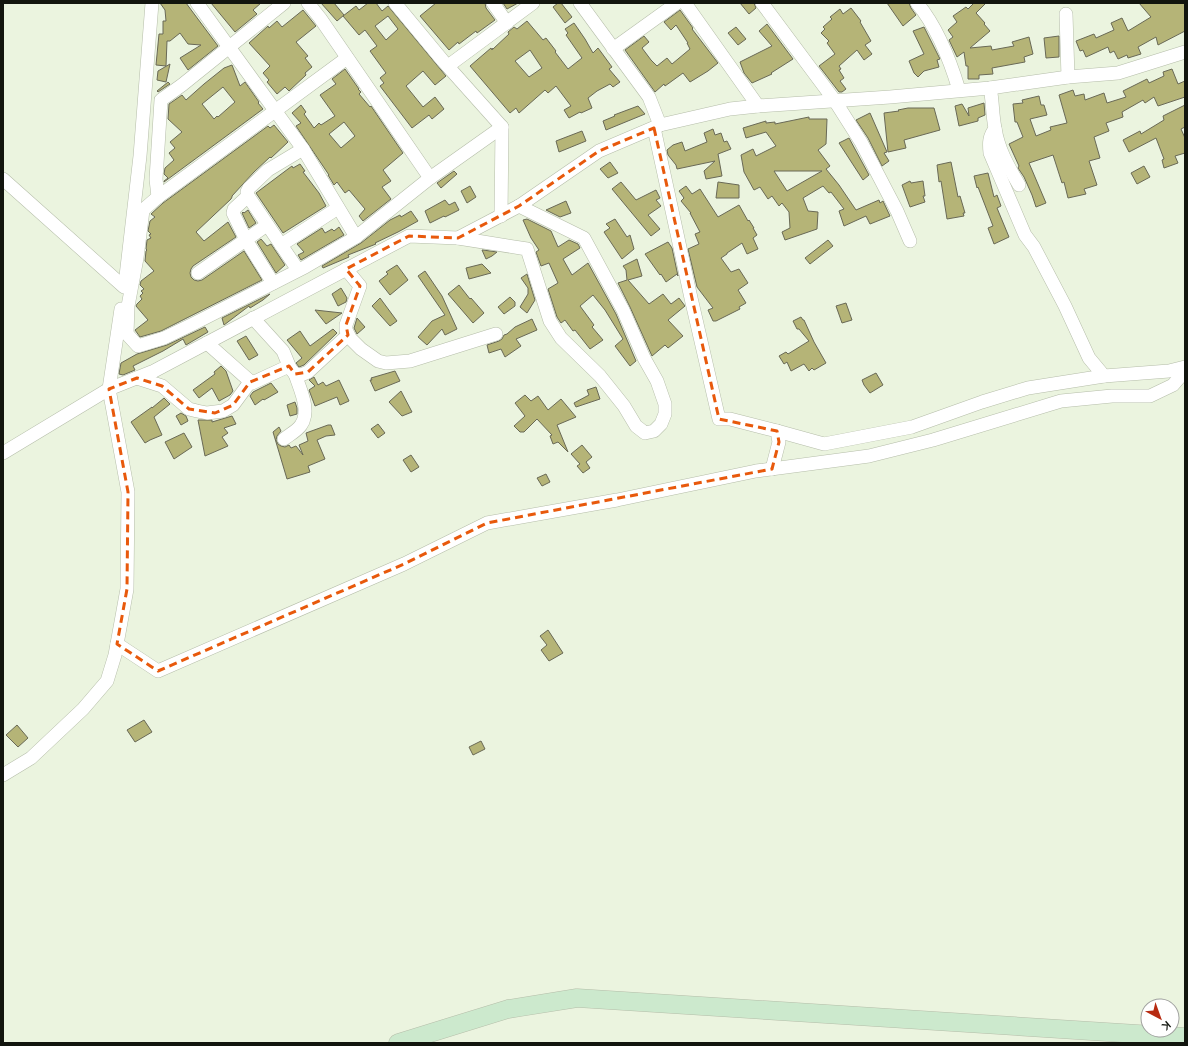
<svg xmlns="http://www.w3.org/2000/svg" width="1188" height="1046" font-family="'Nunito Sans',sans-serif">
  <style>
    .building { fill: #b5b477; stroke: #696956; fill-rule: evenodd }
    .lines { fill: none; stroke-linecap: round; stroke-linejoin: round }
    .street-casing { stroke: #b5bda9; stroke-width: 14 }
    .secondary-casing { stroke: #b5bda9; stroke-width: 19 }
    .street { stroke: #fff; stroke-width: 13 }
    .secondary { stroke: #cce9cd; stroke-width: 18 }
    .marked { fill: none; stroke: #e8590c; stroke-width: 3; stroke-dasharray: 8 5; stroke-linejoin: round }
  </style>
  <rect width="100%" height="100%" fill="#ebf4df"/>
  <g class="building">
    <path d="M160,3H186L218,46L188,70L180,58L201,45L188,44L180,33L170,41H167L166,66L156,65L159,34H163V21H166L165,10Z"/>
    <path d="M211,3H261L253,10L257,14L235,32Z"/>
    <path d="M321,3H334L344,15L337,21Z"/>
    <path d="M368,3H376L382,11L388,6L446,76L435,85L423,71L406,86L423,107L435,97L444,109L432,119L429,115L412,128L380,86L384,83L380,78L386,73L370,51L377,46L365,30L359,35L343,16L356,6L359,10ZM388,16L398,29L386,40L375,26Z"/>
    <path d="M436,3H485L486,8L495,20L477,33L476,31L459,44L458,42L449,50L420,16Z"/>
    <path d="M503,3H518L507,9Z"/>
    <path d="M558,3H561L572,17L565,23L553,7Z"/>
    <path d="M740,3H754L756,8L749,14Z"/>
    <path d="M887,3H909L911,8L916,15L903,26Z"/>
    <path d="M974,3H986L976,13L985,23L984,24L990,31L970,48L991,46L992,50L1014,46L1012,42L1029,37L1033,54L1024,57L1025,62L992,68L993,74L979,75V79H968V66H966L964,52L957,57L949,40L953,37L948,30L957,22L953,16L966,7L968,9Z"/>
    <path d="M1139,3H1185V31L1158,45L1156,37L1138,47L1141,54L1128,58L1127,55L1118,59L1114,51L1110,53L1108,47L1086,57L1083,50L1080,51L1076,41L1094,34L1096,38L1114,30L1111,23L1122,18L1128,31L1151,17Z"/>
    <path d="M851,8L861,21L860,22L871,41L865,45L872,54L864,60L857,50L839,66L841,69L839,70L844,78L840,81L846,89L842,92H839L819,66L835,54L827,43L829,41L821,33L825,29L823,27L832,19L830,17L840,9L843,14Z"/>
    <path d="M303,10L316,26L296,42L308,56L305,58L312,67L305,73L306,75L289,91L285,87L277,94L267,82L269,80L263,73L270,66L249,43L268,26L269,28L277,21L282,27Z"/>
    <path d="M680,10L693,28L692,29L718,63L708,71L690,82L683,73L665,86L664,84L655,92L625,50L644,36L649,42L642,48L651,60L657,66L667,58L672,64L690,49L687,43H688L676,25L671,30L664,22Z"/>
    <path d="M527,21L543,40L546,38L556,51L555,52L568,69L582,58L566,35L568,33L565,29L574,23L585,39L593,53L598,48L601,52L612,67L609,69L620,82L613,87L610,84L597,91L588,98L592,108L581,113L580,112L569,118L564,110L571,106L556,86L548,93L545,90L519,113L516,108L510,113L470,66L491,48L492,50L493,48V49L509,34L508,32L514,27L517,29ZM530,50L542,68L529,77L515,61Z"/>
    <path d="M767,24L793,59L771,73L772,74L752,83L744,73L740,62L772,46L759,31Z"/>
    <path d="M736,27L746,39L738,45L728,33Z"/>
    <path d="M924,27L940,59L937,60L939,67L924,71L918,77L914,73L909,61L924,54L913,31Z"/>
    <path d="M1059,36V57L1046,58L1044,38Z"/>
    <path d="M170,64L166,82L157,80L158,71Z"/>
    <path d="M232,65L240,86L245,82L259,102L258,103L263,109L164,182V181L168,178L164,174L165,168L174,160L169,153L175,148L170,142L182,132L168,119L169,104L182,95L186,100L204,84L224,68ZM223,87L235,102L218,117L217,116L214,119L202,104Z"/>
    <path d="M345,69L359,89H358L361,92L359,94L370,107L371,106L403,153L383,170L391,181L382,187L391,199L363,221L359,216L365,209L349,190L345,193L337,182L334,185L328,175H329L296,126L301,123L292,113L301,105L306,112L304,114L314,128L319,123L321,125L335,116L320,95L336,84L332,79ZM344,122L355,136L341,148L329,134Z"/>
    <path d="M1172,69L1178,84L1185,81V97L1158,106L1154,97L1145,103L1143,100L1122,112L1123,117L1106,123L1109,131L1094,137L1100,158L1089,161L1097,185L1084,189L1086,194L1068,198L1064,182L1062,183L1053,155L1029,163L1046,203L1036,207L1032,195L1024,177L1018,168L1019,166L1009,144L1023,137L1017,122H1015L1013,104L1023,103L1022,100L1039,96L1041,105H1044L1047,115L1030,119L1036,136L1051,130L1050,127L1067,123L1059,95L1073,90L1075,96L1084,94L1085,100L1104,93L1107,103L1126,97L1123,91L1147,79L1149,83L1164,76L1163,72Z"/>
    <path d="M168,82L170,84L158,92L157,91Z"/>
    <path d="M984,103L985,115L978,118V121L959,126L955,106L962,104L969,116L968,108Z"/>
    <path d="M1185,105V127L1181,129L1185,138V153L1175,156L1178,163L1164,168L1162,160L1164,159L1156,138L1129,152L1123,140L1140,131L1141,134L1164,120L1163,116Z"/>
    <path d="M638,106L645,114L606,130L603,121L615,116L614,115Z"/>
    <path d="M908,108H934L940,130L904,140L906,148L888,152L884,113L899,111L898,110Z"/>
    <path d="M870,113L887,152L884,153L889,161L882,166L868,138L856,120Z"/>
    <path d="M809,117V119H827L826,144L818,150L830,166L826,169L839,185L856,210L879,200L880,203L883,201L890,216L870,224L866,216L844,226L839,211L844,209L831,192L829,193L823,186L803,198L808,211L818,212L817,229L785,240L782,232L790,228L789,212L782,203L779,206L772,196L768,199L760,187L754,190L744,172L741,155L753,149L756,156L776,146L766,132L746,138L743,128L766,121V123L775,122V124ZM774,171H822L787,191Z"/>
    <path d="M274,125L288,142L271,158L270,157L254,172L232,196V197L231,199L196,232L204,241L228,222L236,237L193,266L191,269L190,273L191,277L194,280L198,281L202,280L244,251L262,280L161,331L140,337L135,330L148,320L136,306L137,304L142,299L140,296L143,293L141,291L144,289L140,285L141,281L154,271L145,261L146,251L147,250L146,249L147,240L151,238L149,235L151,234L148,231L150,221L155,217L151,214L163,203L268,126L270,128Z"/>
    <path d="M713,129L715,135L721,133L724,142L727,141L731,149L718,154L722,176L706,179L704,171L715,161L677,169L676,165L668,155L667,150L673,145L682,142L685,151L707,142L704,133Z"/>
    <path d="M582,131L586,141L559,152L556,141Z"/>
    <path d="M849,138L869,175L863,180L839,143Z"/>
    <path d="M610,162L618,173L608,178L600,169Z"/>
    <path d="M951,162L958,197L960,196L965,213H963L964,216L947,219L941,181L939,182L937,165Z"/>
    <path d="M300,164L305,171L303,172L319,193L326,206L283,233L256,193L292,166L293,168Z"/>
    <path d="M1144,166L1150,177L1137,184L1131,173Z"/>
    <path d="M454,171L457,174L441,188L437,183Z"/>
    <path d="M988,173L994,197L997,195L1001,206L997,208L1009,237L994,244L988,228L993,226L978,187L977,188L974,176Z"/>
    <path d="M910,181L911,183L923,181L925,196H923L925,202L910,207L902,185Z"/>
    <path d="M621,182L636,200L656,190L660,198L656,200L661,206L648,215L660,229L651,236L612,189Z"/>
    <path d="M718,182L739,185V198H716Z"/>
    <path d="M470,186L476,197L467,203L461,191Z"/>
    <path d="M686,186L692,194L700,189L718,217L739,205L748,221L749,220L754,228H753L757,235L753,238L758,249L747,254L742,243L727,253V254L721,258L731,272L739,269L748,283L738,290L746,303L739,307L740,309L716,321H713L708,310L713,308L697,287L688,249L699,244L695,234L700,232L690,213H691L681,201L684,198L679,191Z"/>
    <path d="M445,200L449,205L455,202L459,210L445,217L444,216L430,223L425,211Z"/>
    <path d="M566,201L571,213L560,217L546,210Z"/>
    <path d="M248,210L256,223L249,228L242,213L243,212L244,213Z"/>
    <path d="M411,211L418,221L398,232L375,243L376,244L348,255L349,257L323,268L322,266L361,243L390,220L400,215L401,217Z"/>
    <path d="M527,219L551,231L558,247L569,240L578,244L580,248L563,259L572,275L588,263L616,314L636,361L630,366L615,346L623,339L605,310L593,295L580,306L594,325L592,327L603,340L590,349L575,330L573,331L565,320L561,323L557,317L548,289L558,283L549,263L541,266L536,252L539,250L531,238L523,220Z"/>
    <path d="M615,219L627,237L630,235L634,249L622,259L604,232L610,228L606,224Z"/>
    <path d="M339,227L344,235L301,260L298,255L304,252L297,244L322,228L325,233L332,229L334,231Z"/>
    <path d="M261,239L267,246L271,244L285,265L276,273L257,242Z"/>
    <path d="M828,240L833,246L810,264L805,258Z"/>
    <path d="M668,242L672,248L678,276L677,274L666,282L661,274L660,275L645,254Z"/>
    <path d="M482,250H483L497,252L492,256L486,259Z"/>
    <path d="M637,259L642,276L628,280L649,304L663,294L671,304L679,298L685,306L668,320L683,336L668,348L665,345L652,356L630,307L618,283L627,280L626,270L623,266Z"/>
    <path d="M482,264L491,273L469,279L466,268Z"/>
    <path d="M397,265L408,280L390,295L379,281L388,274L386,272Z"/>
    <path d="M425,271L442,296L457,329L445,335L442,329L427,345L418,337L432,321L445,315L418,276Z"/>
    <path d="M527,274L535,300L527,313L520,307L528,294V288L521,278Z"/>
    <path d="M459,285L470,299L471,298L484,313L473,323L448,294Z"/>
    <path d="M341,288L347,298L346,302L338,306L332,294Z"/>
    <path d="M270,294L263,300L250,308L249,306L224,325L222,318Z"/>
    <path d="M510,297L515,302V306L504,314L498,307Z"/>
    <path d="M380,298L397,321L390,326L372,306Z"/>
    <path d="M846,303L852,320L842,323L836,306Z"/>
    <path d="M315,310L342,313L326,324Z"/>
    <path d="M801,317L803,320H804L814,342L826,363L814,370L812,368L809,371L804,364L791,371L787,362L784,364L779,356L786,352L788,354L809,341L799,329H797L793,321Z"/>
    <path d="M357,318L365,327L357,334L354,328Z"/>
    <path d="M532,319L537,330L516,339L521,346L505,357L501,349L489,353L487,345L499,341L502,339L504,335L507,334L515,327Z"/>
    <path d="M205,327L208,332L186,345L183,339L163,351L133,366L135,370L123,375L119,374L121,363L137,354L167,345Z"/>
    <path d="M333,329L337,333L304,365L299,367L296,363L302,358L287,340L300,331L310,346Z"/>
    <path d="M246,336L258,355L249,360L237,341Z"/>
    <path d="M221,366L226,371L233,391L230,395L219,401L212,388L199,398L193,390L215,374L214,372Z"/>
    <path d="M395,371L400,381L375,391L370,380H372L371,378Z"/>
    <path d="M876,373L883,385L870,393L864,385L862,380Z"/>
    <path d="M314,377L318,385L323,382L326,386L339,380L349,401L340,405L337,397L315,406L309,390L315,386L309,380Z"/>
    <path d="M271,383L278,392L264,400L263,399L255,405L250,396L253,392Z"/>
    <path d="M596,387L600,399L576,407L574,403L589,395L587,390Z"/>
    <path d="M401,391L412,412L402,416L389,402Z"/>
    <path d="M525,395L531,401L538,396L548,410L561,399L576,417L557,425L568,452L558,442L553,444L550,436L552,435L537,419L524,432H520L514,426L525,416L515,403Z"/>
    <path d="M164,398L170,404L154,417L162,435L150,440L145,443L131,422L152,407V408Z"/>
    <path d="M295,402L297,408V414L290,416L287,405Z"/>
    <path d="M181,413L186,416L188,421L181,425L176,416Z"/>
    <path d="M232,416L236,424L224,428L228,433L222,437L228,446L205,456L198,420H212V422Z"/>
    <path d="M378,424L385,433L378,438L371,429Z"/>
    <path d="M328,425H331L335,435L326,436L317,440L325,459L308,466L310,472L287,479L273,432L279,427L281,431L277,436L276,440L278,444L281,446L285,447L289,445L291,448L296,446L303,455L299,445L308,441L306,433Z"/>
    <path d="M184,433L192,447L174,459L165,442Z"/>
    <path d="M582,445L592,457L586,462L590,468L583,473L577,466L580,464L571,454Z"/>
    <path d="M411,455L419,467L411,472L403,460Z"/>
    <path d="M546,474L550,482L542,486L537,478Z"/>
    <path d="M548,630L563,653L549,661L541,650L547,645L540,636Z"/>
    <path d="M144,720L152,732L135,742L127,730Z"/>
    <path d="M17,725L28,738L18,747L6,735Z"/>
    <path d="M481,741L485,749L473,755L469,747Z"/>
  </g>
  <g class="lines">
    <g class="street-casing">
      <g id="street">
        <path d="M197,3L303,149L356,237"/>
        <path d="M284,3L182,85L161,100L156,179L158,197L143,210L137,258L128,306L127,334L138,346L164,338L193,324L305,267L356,237L430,178L502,127"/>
        <path d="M308,3L320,18L430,178"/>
        <path d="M395,3L443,61L502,127L501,216"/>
        <path d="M493,3L507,23"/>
        <path d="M580,3L649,97L660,125"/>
        <path d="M685,3L758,106"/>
        <path d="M762,3L835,101L861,142L897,211L910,241"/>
        <path d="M917,3C938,28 950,60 959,90"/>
        <path d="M1066,14L1068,77"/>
        <path d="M613,49L677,3"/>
        <path d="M448,66L533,3"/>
        <path d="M990,88C993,101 992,114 995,128C998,149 1008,166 1019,185"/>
        <path d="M654,128L691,298L719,419H730L777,431L779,442L772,469"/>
        <path d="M995,129C989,136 989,143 990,153L1025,235L1034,247L1065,306L1089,358L1104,376"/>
        <path d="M3,179L124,287"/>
        <path d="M248,196L234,209L233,213L246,240L273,283"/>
        <path d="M158,197L347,58"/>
        <path d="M458,238L527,249L550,321L561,338L600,376L624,406L636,426L645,433L654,431L661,424L665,414V404L657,381L644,358L623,310L584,238L519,206"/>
        <path d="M281,245L338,208"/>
        <path d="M346,269L360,286L346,325V330L350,338L361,349L378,361L386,363L410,361L496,334"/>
        <path d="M298,270L248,196L247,192L249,188L268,170L303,149"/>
        <path d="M198,273L267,225"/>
        <path d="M126,276L140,156L152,3"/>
        <path d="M253,318L283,351L290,368L295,374L301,375L308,372L348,335"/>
        <path d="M207,343L252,383L289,366"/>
        <path d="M137,378L162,386L189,409L197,411L207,413L223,411L233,405L250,382"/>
        <path d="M777,431L824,444L912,427L982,402L1028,388L1104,376L1169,371L1185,367"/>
        <path d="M284,439C289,435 297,431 301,425C311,411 300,389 295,374"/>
        <path d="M3,453L109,389L154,371L409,236L458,238L519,206L599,151L660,125L730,109L758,106L890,97L990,88L1068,77L1118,73L1185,52"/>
        <path d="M117,644L158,671L404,564L487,523L617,500L756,471L869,456L933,440L1061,401L1112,396H1150L1173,385L1185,371"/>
        <path d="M3,775L31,758L83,709L107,681L115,655L127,589L128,492L109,389L121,309"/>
      </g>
    </g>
    <g class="secondary-casing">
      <path id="secondary" d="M398,1043L508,1009L577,998L1185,1037"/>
    </g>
    <use href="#street" class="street"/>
    <use href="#secondary" class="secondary"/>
  </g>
  <path class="marked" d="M654,128L719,419L777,431L779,442L772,469L487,523L404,564L158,671L117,644L127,589L128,492L109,389L137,378L162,386L189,409L215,413L233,405L250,382L289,366L295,374L308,372L348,335L346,325L360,286L346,269L409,236L458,238L519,206L599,151Z"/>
  <rect width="1188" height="1046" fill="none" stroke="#12150e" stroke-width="8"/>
  <g transform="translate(1160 1018) rotate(139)"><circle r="19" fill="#ffffff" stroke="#a0a19f"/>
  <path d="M0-3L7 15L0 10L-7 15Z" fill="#b72b11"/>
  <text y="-6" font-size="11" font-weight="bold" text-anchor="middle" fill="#12150e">K</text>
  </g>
</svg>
